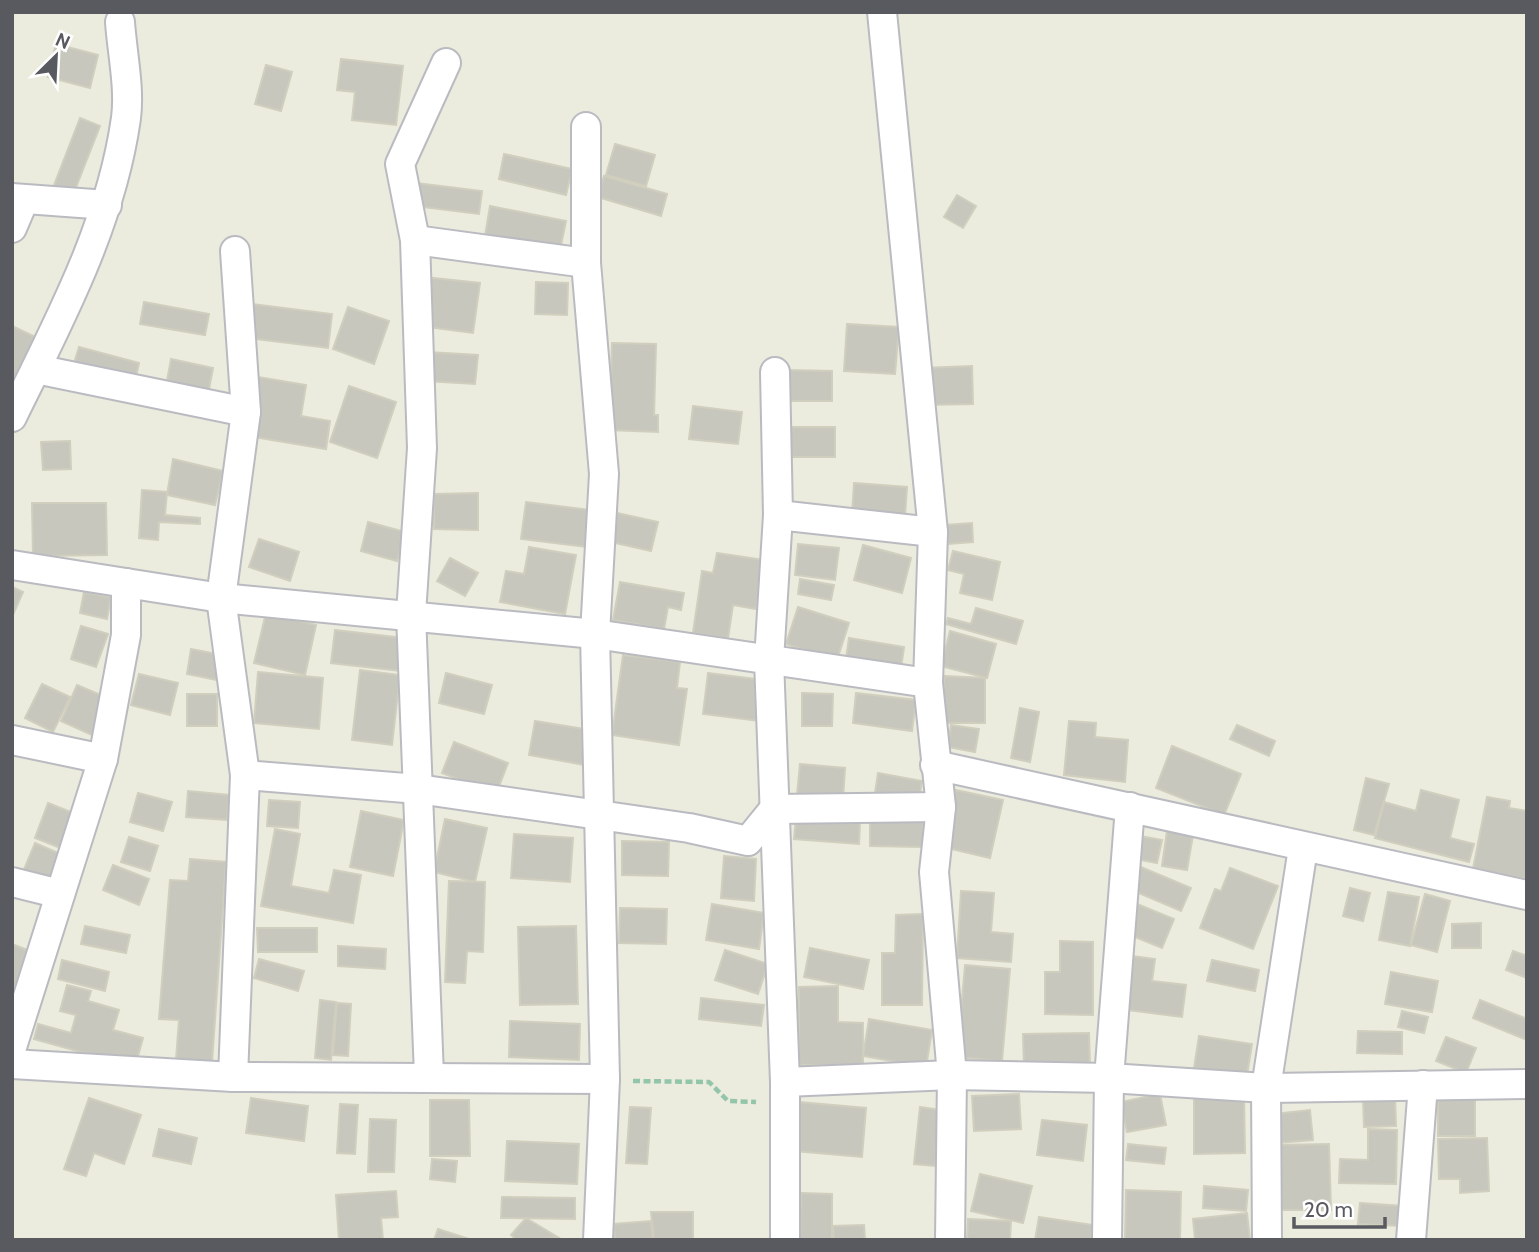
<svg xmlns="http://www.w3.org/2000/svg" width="1539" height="1252" font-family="Cabin,sans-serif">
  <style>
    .building { fill: #c8c7be; stroke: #d0cebd; stroke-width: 2 }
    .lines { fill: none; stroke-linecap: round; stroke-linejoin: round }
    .street-casing { stroke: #babbc1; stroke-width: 32 }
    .path { stroke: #93c5ab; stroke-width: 4.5; stroke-dasharray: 7 3.5; stroke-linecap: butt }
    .street { stroke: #fff; stroke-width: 28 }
  </style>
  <rect width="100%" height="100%" fill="#ebebde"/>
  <g class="building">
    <path d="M56,44L98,55L90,88L48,77Z"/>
    <path d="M341,59L403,66L396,125L352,120L355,92L337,90Z"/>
    <path d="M266,65L292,72L281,111L255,104Z"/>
    <path d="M80,118L100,126L73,195L53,188Z"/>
    <path d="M615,144L655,155L646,186L606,175Z"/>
    <path d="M504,154L572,169L566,195L499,179Z"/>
    <path d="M604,176L667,194L661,216L598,197Z"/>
    <path d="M416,183L482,191L479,214L414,206Z"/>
    <path d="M957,195L976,206L963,228L944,217Z"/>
    <path d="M490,206L566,221L560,250L485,236Z"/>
    <path d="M424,277L480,283L473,333L419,326Z"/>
    <path d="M536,282L568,283L567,315L535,314Z"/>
    <path d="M144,302L209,314L205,335L140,324Z"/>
    <path d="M252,304L332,314L328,348L248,338Z"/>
    <path d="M348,307L389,321L374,364L333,349Z"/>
    <path d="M847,324L899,327L895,374L844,371Z"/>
    <path d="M12,326L46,342L12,414Z"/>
    <path d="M612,343L656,344L654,415H658V432L609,430Z"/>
    <path d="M79,347L139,363L134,386L72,370Z"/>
    <path d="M428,352L478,355L475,384L426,381Z"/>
    <path d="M171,359L213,368L207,400L165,392Z"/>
    <path d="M972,366L973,404L924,405L923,368Z"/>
    <path d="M786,370L832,371V401H786Z"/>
    <path d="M258,377L306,385L301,416L330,421L326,449L248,436Z"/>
    <path d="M349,386L396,402L377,458L330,442Z"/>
    <path d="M693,406L742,412L738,444L689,439Z"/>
    <rect x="786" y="427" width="49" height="30"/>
    <path d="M70,441L71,469L43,470L41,442Z"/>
    <path d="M173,459L223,471L215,505L167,495Z"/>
    <path d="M854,483L907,487L905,517L852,514Z"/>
    <path d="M142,490L167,492L165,515L200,518V524L159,522L158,540L139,538Z"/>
    <path d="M478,493V530L434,529V494Z"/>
    <path d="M526,502L591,510L586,547L521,539Z"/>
    <path d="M32,503H106L107,555L33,556Z"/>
    <path d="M617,513L658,522L651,551L611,542Z"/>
    <path d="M368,522L405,532L397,561L361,551Z"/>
    <path d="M972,523L973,542L948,544L946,525Z"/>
    <path d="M259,539L299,552L290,581L249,567Z"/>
    <path d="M798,544L839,548L835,580L795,575Z"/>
    <path d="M863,545L911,558L902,593L854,580Z"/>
    <path d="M529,547L576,555L565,614L500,602L506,571L524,574Z"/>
    <path d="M953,551L1000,562L992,600L960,593L964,574L948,570Z"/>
    <path d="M717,553L764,560L756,609L733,605L728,638L693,633L702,571L713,573Z"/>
    <path d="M450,558L478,573L465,596L437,581Z"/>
    <path d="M800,579L834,585L831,600L798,594Z"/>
    <path d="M620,582L684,593L681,610L668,607L664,629L613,620Z"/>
    <path d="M12,587L23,592L12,617Z"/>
    <path d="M84,592L111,597L107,619L80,613Z"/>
    <path d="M798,607L849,623L837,660L786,644Z"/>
    <path d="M976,608L1023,621L1016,644L946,624L948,618L971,624Z"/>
    <path d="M266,613L316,625L305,675L254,663Z"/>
    <path d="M81,626L108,634L96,667L71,659Z"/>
    <path d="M335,630L403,638L400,671L331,663Z"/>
    <path d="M950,631L996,644L987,678L941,666Z"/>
    <path d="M849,638L904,647L901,668L846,659Z"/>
    <path d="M191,649L222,655L217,680L187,674Z"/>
    <path d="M623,655L680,662L677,688L687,689L679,745L612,735Z"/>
    <path d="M360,670L400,675L392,745L352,740Z"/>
    <path d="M258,672L323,678L319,729L254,723Z"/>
    <path d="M446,673L492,685L484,714L439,703Z"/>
    <path d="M708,673L763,680L759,721L703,714Z"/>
    <path d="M139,674L178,683L170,715L131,705Z"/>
    <path d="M944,676L985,678V723H944Z"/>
    <path d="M42,684L70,697L53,732L25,718Z"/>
    <path d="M77,685L110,699L94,736L61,721Z"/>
    <path d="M802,693L833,694L832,726H802Z"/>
    <path d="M856,693L916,700L912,731L853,723Z"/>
    <rect x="187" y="694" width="30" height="32"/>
    <path d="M1020,708L1039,712L1030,762L1011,758Z"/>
    <path d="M535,721L591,730L585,765L529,755Z"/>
    <path d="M1069,721L1096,723L1095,737L1128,740L1125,782L1064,775Z"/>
    <path d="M951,725L979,729L975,752L948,747Z"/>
    <path d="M1237,725L1275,741L1269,756L1230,739Z"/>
    <path d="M454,742L508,763L496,794L442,773Z"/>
    <path d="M1172,746L1241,774L1224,815L1156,788Z"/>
    <path d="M800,764L845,768L843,799L797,795Z"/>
    <path d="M878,773L922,781L919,801L875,793Z"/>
    <path d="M1366,778L1389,784L1374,835L1354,830Z"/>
    <path d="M956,790L1003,800L990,858L943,847Z"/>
    <path d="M1421,790L1459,800L1450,838L1474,844L1469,862L1375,838L1384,802L1416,811Z"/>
    <path d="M188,791L229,795L227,820L186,817Z"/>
    <path d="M138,793L172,802L163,831L130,822Z"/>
    <path d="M1487,797L1510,801L1509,808L1527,811V879L1473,869Z"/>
    <path d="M269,800L300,802L298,828L267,826Z"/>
    <path d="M48,803L76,814L63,849L35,838Z"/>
    <path d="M870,810L924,811L923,847L870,846Z"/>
    <path d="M361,811L404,820L393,876L350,867Z"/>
    <path d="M796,817L860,822L859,844L794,839Z"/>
    <path d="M445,819L487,828L475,882L434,872Z"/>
    <path d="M275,829L300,834L291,886L329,893L334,870L361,875L353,923L261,906Z"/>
    <path d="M1167,831L1193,835L1187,870L1162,866Z"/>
    <path d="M514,834L573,838L570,882L511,878Z"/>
    <path d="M1140,836L1162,840L1157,863L1136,859Z"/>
    <path d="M129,837L158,846L150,871L121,862Z"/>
    <path d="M622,841L669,842L668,876L622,875Z"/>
    <path d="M35,843L63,855L50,884L23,872Z"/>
    <path d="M724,856L756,859L754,901L721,898Z"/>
    <path d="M190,859L226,862L212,1062L176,1059L179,1020L159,1019L170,880L188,881Z"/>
    <path d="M113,865L149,879L139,905L103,890Z"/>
    <path d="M1136,865L1191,888L1181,911L1127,888Z"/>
    <path d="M1230,868L1278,886L1253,949L1200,928L1215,889L1221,891Z"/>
    <path d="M449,881L485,882L483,952L467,951L465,983L445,982Z"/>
    <path d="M1350,888L1370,893L1363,921L1343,916Z"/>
    <path d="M961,891L994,893L991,932L1013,934L1011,962L957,958Z"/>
    <path d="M1388,892L1419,897L1410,946L1379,940Z"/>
    <path d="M1425,894L1450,901L1437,952L1411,945Z"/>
    <path d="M712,904L764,913L759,949L706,940Z"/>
    <path d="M1137,904L1174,919L1162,948L1125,933Z"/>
    <path d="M620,908L667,909L666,944L619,943Z"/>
    <path d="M923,914L922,1005H882V953H895L896,915Z"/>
    <path d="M1481,923V948H1452V924Z"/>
    <path d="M85,926L130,935L126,953L81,944Z"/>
    <path d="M576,926L578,1004L520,1005L518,927Z"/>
    <path d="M257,928H317V952H258Z"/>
    <path d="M1060,941L1093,942V1015L1045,1014V972H1060Z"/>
    <path d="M12,944L30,951L13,991H12Z"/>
    <path d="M338,946L386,949L385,969L338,966Z"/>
    <path d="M810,948L869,960L863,989L804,977Z"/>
    <path d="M725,950L768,964L758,994L715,980Z"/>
    <path d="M1513,951L1527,956V978L1506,970Z"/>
    <path d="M1125,955L1155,959L1152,981L1186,985L1182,1017L1119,1009Z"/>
    <path d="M259,959L304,971L298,991L254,978Z"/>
    <path d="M62,960L109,972L105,991L58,979Z"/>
    <path d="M1212,960L1259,970L1255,991L1207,981Z"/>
    <path d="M965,965L1010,969L1002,1061L957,1057Z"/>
    <path d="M1391,972L1438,981L1432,1012L1385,1004Z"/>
    <path d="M67,985L91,991L88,1001L119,1010L113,1030L143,1038L135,1067L34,1039L38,1024L71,1033L76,1015L60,1011Z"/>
    <path d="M838,986V1022L863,1023V1065H799V987Z"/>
    <path d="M701,998L764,1005L761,1026L699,1019Z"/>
    <path d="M320,1000L336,1002L331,1060L315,1058Z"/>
    <path d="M1480,1000L1527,1019V1040L1473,1018Z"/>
    <path d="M337,1003L351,1004L348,1056L333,1055Z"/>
    <path d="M1402,1011L1428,1017L1424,1033L1398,1027Z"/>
    <path d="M869,1019L932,1030L926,1067L863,1056Z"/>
    <path d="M510,1021L580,1024L579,1060L509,1057Z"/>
    <path d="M1358,1031L1402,1032V1054L1357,1053Z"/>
    <path d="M1089,1033L1090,1066L1024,1067L1023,1034Z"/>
    <path d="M1199,1036L1252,1044L1247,1075L1194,1068Z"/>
    <path d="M1446,1037L1476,1048L1466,1073L1436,1061Z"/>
    <path d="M1019,1094L1021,1129L974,1131L972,1096Z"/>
    <path d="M1160,1094L1166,1125L1127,1132L1121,1102Z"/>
    <path d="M1194,1096H1244L1245,1153L1194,1154Z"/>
    <path d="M1395,1097L1396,1126L1364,1127L1363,1098Z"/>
    <path d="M89,1098L141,1115L124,1164L94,1153L86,1176L64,1169Z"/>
    <path d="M251,1098L308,1106L304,1141L246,1133Z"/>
    <path d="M430,1100H469L470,1156H430Z"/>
    <rect x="1438" y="1100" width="37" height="36"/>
    <path d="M799,1102L866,1108L862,1157L795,1151Z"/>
    <path d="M340,1104L358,1105L355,1154L337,1153Z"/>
    <path d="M630,1107L651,1108L647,1164L626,1163Z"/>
    <path d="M920,1107L941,1110L935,1166L914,1164Z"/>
    <path d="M1310,1110L1313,1140L1278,1143L1275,1114Z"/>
    <path d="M370,1119L396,1120L394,1172H368Z"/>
    <path d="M1042,1120L1087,1125L1083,1161L1037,1155Z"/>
    <path d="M159,1129L197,1138L191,1164L153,1156Z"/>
    <path d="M1368,1129L1397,1130L1396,1184L1339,1183L1340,1159L1368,1160Z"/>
    <path d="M1487,1138L1489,1191L1460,1193V1179H1439L1438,1139Z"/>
    <path d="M507,1141L579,1144L577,1184L505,1181Z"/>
    <path d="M1128,1144L1166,1148L1164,1164L1126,1160Z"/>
    <path d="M1329,1144L1331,1210H1278L1277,1145Z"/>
    <path d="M432,1159L457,1161L455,1182L430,1179Z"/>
    <path d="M980,1174L1032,1186L1023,1223L971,1211Z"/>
    <path d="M1204,1186L1248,1190L1246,1211L1203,1208Z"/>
    <path d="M1126,1190L1181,1192L1180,1240H1125Z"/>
    <path d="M396,1191L398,1217L381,1218L383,1240H339L336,1195Z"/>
    <path d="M801,1193L832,1194V1240H800Z"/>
    <path d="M502,1197L575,1198V1219L501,1218Z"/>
    <path d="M1360,1203L1403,1206L1402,1226L1358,1224Z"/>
    <path d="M651,1212H693V1240H654Z"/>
    <path d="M1247,1213L1250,1240H1195L1193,1219Z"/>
    <path d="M1039,1217L1093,1225L1091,1240H1035Z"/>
    <path d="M526,1218L559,1238L517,1240L511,1235Z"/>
    <path d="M968,1219L1011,1221L1010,1240H967Z"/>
    <path d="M651,1221L653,1240H615L614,1224Z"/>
    <path d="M864,1225L865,1240H834L833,1226Z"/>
    <path d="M438,1229L472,1240H434Z"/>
  </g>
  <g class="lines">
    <g class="street-casing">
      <g id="street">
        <path d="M882,12L933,532L928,683L941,807L934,872L952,1075L950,1240"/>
        <path d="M586,127V263L604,474L595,634L605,1079L598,1240"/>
        <path d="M12,198L107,205"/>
        <path d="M12,228L24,200"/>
        <path d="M415,240L586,263"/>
        <path d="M36,369L246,412"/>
        <path d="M775,372L778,515L769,660L785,1082V1240"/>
        <path d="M12,417C59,321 111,225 126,118C130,88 122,52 120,22"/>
        <path d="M778,515L933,532"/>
        <path d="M12,565L221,598L595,634L928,683"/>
        <path d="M12,740L103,759"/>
        <path d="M935,765L1527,895"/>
        <path d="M245,775L418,789L689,828L748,841L774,809L941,807"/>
        <path d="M12,882L60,894"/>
        <path d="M12,1047L103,759L126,635V583"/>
        <path d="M12,1064L233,1077L605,1079"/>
        <path d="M429,1076L411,614L422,448L415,240L400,164L446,63"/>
        <path d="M233,1077L245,775L221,598L246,412L235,251"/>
        <path d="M785,1082L952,1075L1109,1078L1266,1088L1527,1084"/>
        <path d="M1107,1240L1109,1078L1130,807"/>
        <path d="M1267,1240L1266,1088L1303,848"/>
        <path d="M1411,1240L1423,1085"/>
      </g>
    </g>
    <path class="path" d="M633,1081L709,1082L728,1101L756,1102"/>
    <use href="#street" class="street"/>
  </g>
  <rect width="1539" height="1252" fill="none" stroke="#585a60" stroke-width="28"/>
  <g transform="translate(56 56) rotate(24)" stroke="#ffffff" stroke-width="5" paint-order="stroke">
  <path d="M0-5L12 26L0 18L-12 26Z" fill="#585a60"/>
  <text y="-10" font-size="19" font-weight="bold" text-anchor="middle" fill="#585a60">N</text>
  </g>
  <path d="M1294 1217v10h91v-10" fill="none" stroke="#585a60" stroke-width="3.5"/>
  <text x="1304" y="1217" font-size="21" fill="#585a60" stroke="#ffffff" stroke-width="5" paint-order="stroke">20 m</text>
</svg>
